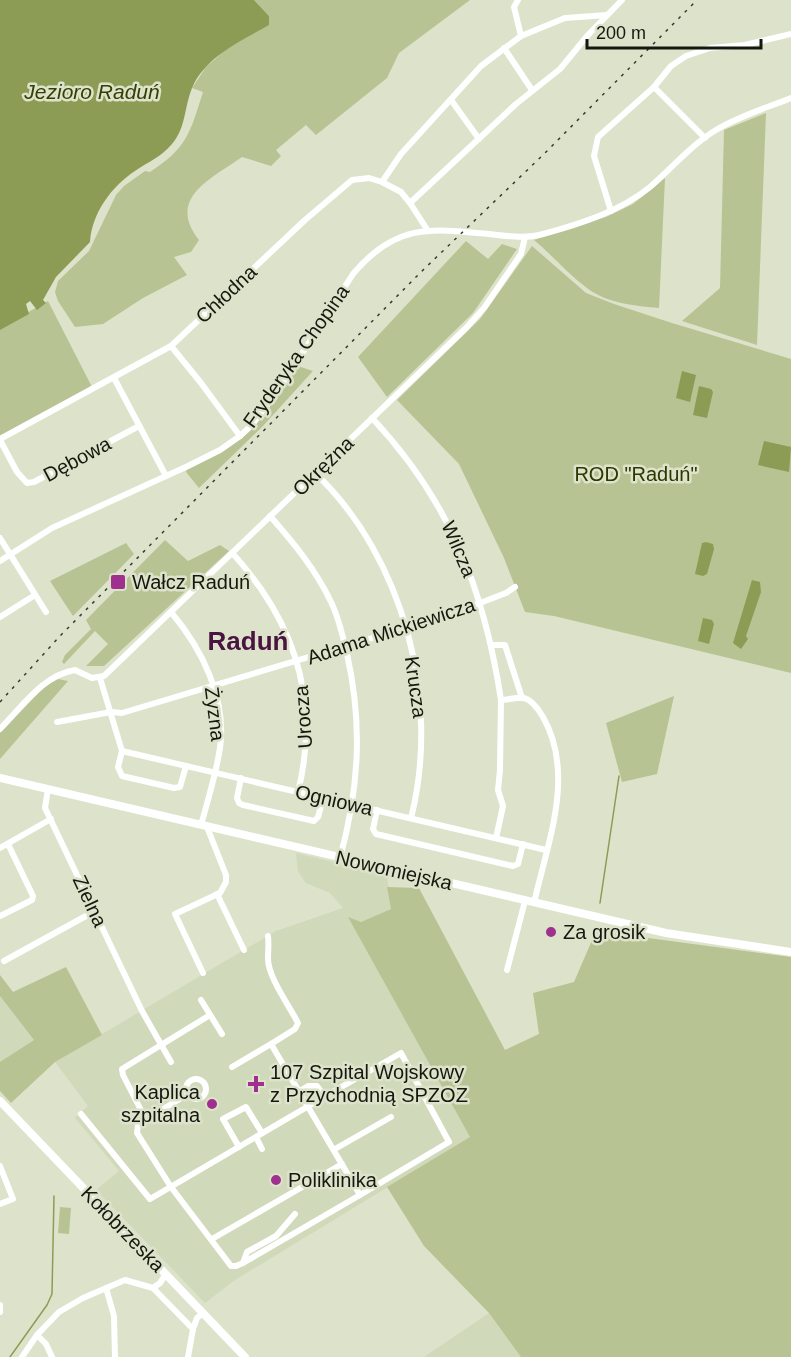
<svg xmlns="http://www.w3.org/2000/svg" width="791" height="1357" font-family="Helvetica,sans-serif">
  <style>
    .built { fill: #d0d9b9 }
    .green { fill: #b7c393 }
    .water { fill: #8c9c55 }
    .lines { fill: none; stroke-linecap: round; stroke-linejoin: round }
    .stream { stroke: #8c9c55; stroke-width: 1.5 }
    .minor { stroke: #fff; stroke-width: 6 }
    .tertiary { stroke: #fff; stroke-width: 8 }
    .secondary { stroke: #fff; stroke-width: 8 }
    .rail { stroke: #383a30; stroke-width: 1.5; stroke-dasharray: 3 6; stroke-linecap: butt }
    .poi-dot { fill: #a0308d; stroke: #dce3ca; stroke-width: 2 }
    .labels { text-anchor: middle; dominant-baseline: central; stroke-width: 5; stroke-linejoin: round; paint-order: stroke }
    .street-label { font-size: 20px; fill: #161810; stroke: #dce3ca }
    .park-label { font-size: 20px; fill: #2e3700; stroke: #dce3ca }
    .poi-label { font-size: 20px; fill: #161810; stroke: #dce3ca; text-anchor: start }
    .water-label { font-size: 21px; font-style: italic; fill: #343e05; stroke: #dce3ca }
    .district-label { font-size: 26px; font-weight: bold; fill: #491440; stroke: #dce3ca }
  </style>
  <rect width="100%" height="100%" fill="#dce3ca"/>
  <g class="built">
    <path d="M296,853L387,875L391,909L361,922L349,918L470,1137L235,1280L205,1303L96,1190L119,1171L75,1118L88,1106L55,1062L276,931L343,908L330,893L306,883L298,872Z"/>
    <path d="M0,996L34,1040L0,1062Z"/>
    <path d="M489,1313L521,1357H424Z"/>
  </g>
  <g class="green">
    <path d="M254,0H470L399,53L387,78L316,135L306,125L276,150L281,156L271,166L242,157C211,179 166,198 199,240L191,252L174,257L187,275L143,298L103,324L75,327L58,301L55,292L58,281L89,251L116,195L124,186L145,171L150,172C187,148 190,133 203,92L192,88L206,67L230,46L269,25V16Z"/>
    <path d="M766,113L757,345L682,321L720,288L724,130Z"/>
    <path d="M665,178L659,308C636,306 606,303 587,288C568,274 552,255 534,240L569,227L606,217L633,204Z"/>
    <path d="M466,241L488,259L502,244L517,249L473,313L387,397L358,357Z"/>
    <path d="M532,246L586,293L614,304L672,323L791,359V673L554,616L525,612L504,558L459,464L397,400L480,319Z"/>
    <path d="M48,301L93,389L0,439V328Z"/>
    <path d="M295,365L313,371L263,426L199,488L186,472L188,466L240,436Z"/>
    <path d="M165,540L188,561L220,545L229,551L104,666H86L108,644L95,631L64,664L62,662L65,655L91,629L86,620Z"/>
    <path d="M126,543L134,554L73,616L50,581Z"/>
    <path d="M53,678L68,681L0,759V733Z"/>
    <path d="M674,696L657,774L622,782L606,723Z"/>
    <path d="M387,887L419,888L505,1050L539,1034L533,993L574,982L596,931L791,957V1357H521L489,1313L424,1246L387,1187L470,1137L348,917L361,922L391,909Z"/>
    <path d="M66,967L102,1035L55,1062L11,1103L0,1091V1062L34,1040L0,996V975L13,992Z"/>
    <path d="M60,1207L71,1208L69,1234L58,1233Z"/>
  </g>
  <g class="water">
    <path d="M0,0H254L269,16V25C241,41 205,57 192,88C184,108 186,128 172,144C161,157 148,162 135,171C111,187 92,213 90,242L56,277L43,300L46,303L37,310L30,301L26,304L29,314L0,330Z"/>
    <path d="M682,371L696,375L690,402L676,398Z"/>
    <path d="M699,386L711,389L713,392L707,418L693,415Z"/>
    <path d="M764,441L791,447L789,472L758,465Z"/>
    <path d="M706,542L713,544L714,549L707,574L703,576L695,574L702,543Z"/>
    <path d="M752,580L760,582L761,592L746,636L748,639L741,649L733,643Z"/>
    <path d="M703,618L712,620L714,624L709,644L698,641Z"/>
  </g>
  <g class="lines">
    <g class="stream">
      <path d="M600,903L619,776"/>
      <path d="M10,1357L47,1305L52,1294L54,1196"/>
    </g>
    <g class="minor">
      <path d="M518,0L514,7L521,36"/>
      <path d="M504,48L532,90"/>
      <path d="M654,87L671,66L686,56L710,48L745,45L791,34"/>
      <path d="M451,100L479,139"/>
      <path d="M382,182L401,154L481,66L521,36L565,18L607,15"/>
      <path d="M410,203L516,104L560,69L588,35L622,0"/>
      <path d="M611,211L594,156L598,137L654,87L705,138"/>
      <path d="M171,346L201,383L240,436"/>
      <path d="M114,378L166,476"/>
      <path d="M372,418C450,501 484,589 501,700"/>
      <path d="M0,439L171,346L305,220L352,180L369,178L382,182L401,192L410,203L428,231"/>
      <path d="M0,440L17,472L27,483L34,482L139,426"/>
      <path d="M315,473C404,557 441,701 411,818"/>
      <path d="M270,516C293,542 316,570 331,602C339,618 343,637 347,654C363,725 359,788 340,858"/>
      <path d="M0,538L46,612"/>
      <path d="M232,553C243,564 252,577 261,589C304,651 316,719 298,792"/>
      <path d="M0,561L52,528L188,466L220,450L240,436L252,425L280,388L353,274C395,224 429,228 489,234C507,236 525,239 543,234C580,224 621,211 650,187C672,168 691,145 716,130C739,116 766,108 791,98"/>
      <path d="M171,612C202,649 227,699 220,748C216,774 208,800 201,825"/>
      <path d="M0,617L35,595"/>
      <path d="M491,645H505L522,698"/>
      <path d="M100,678L122,751"/>
      <path d="M57,722L111,712L122,713L406,628L480,603L506,593L515,587"/>
      <path d="M0,729C22,707 43,675 75,670L92,678L104,676L466,328L484,308L521,254L525,237"/>
      <path d="M122,751L546,850"/>
      <path d="M122,751L118,767L122,776L174,788L180,787L186,766"/>
      <path d="M241,778L237,798L239,803L243,805L314,821L318,817L323,799"/>
      <path d="M48,789L45,808L142,1011L171,1062"/>
      <path d="M377,810L373,829L376,834L513,866L518,864L523,844"/>
      <path d="M496,838L503,806L498,790L500,770L501,700C507,700 517,697 524,698C532,700 539,710 543,717C576,775 547,844 534,903"/>
      <path d="M0,848L51,819"/>
      <path d="M217,894L244,950"/>
      <path d="M0,916L32,900L33,896L8,844"/>
      <path d="M4,961L95,911"/>
      <path d="M507,970L525,901"/>
      <path d="M203,973L175,914L220,893L226,882V875L207,827"/>
      <path d="M201,1000L222,1034"/>
      <path d="M232,1067L271,1044"/>
      <circle cx="196" cy="1089" r="10"/>
      <path d="M336,1090L401,1053L449,1142L360,1195"/>
      <path d="M300,1091L308,1086H317L325,1096"/>
      <path d="M188,1094L138,1124L137,1133L171,1187L231,1266H236L243,1263L360,1195L271,1044L295,1029L298,1023C290,1007 268,977 268,959C268,951 269,944 268,936"/>
      <path d="M81,1114L150,1199L336,1090L361,1098"/>
      <path d="M146,1120L123,1075L122,1069L210,1015"/>
      <path d="M256,1137L262,1149"/>
      <path d="M239,1147L223,1119L246,1107L262,1133"/>
      <path d="M335,1149L391,1117"/>
      <path d="M0,1166L13,1199L0,1204"/>
      <path d="M212,1239L342,1164"/>
      <path d="M243,1263L247,1252L276,1236L295,1214"/>
      <path d="M106,1288L114,1316L115,1357"/>
      <path d="M153,1288L160,1283L166,1274"/>
      <path d="M0,1305V1312"/>
      <path d="M193,1329L197,1318L203,1313"/>
      <path d="M37,1335L46,1344L52,1357"/>
      <path d="M22,1357L37,1335L59,1312L83,1298L125,1280L153,1288L193,1329L188,1357"/>
    </g>
    <path class="tertiary" d="M0,778L666,933L791,952"/>
    <path class="secondary" d="M0,1101L245,1357"/>
    <path class="rail" d="M0,702L60,636L421,272L545,153L697,0"/>
  </g>
  <g class="poi-dot">
    <rect x="110" y="574" width="16" height="16" rx="3"/>
    <circle cx="551" cy="932" r="6"/>
    <path d="M253 1075h6v6h6v6h-6v6h-6v-6h-6v-6h6z"/>
    <circle cx="212" cy="1104" r="6"/>
    <circle cx="276" cy="1180" r="6"/>
  </g>
  <g class="labels">
    <g class="street-label">
      <text transform="translate(226 294) rotate(-43)">Chłodna</text>
      <text transform="translate(296 356) rotate(-55)">Fryderyka Chopina</text>
      <text transform="translate(77 459) rotate(-28)">Dębowa</text>
      <text transform="translate(323 466) rotate(-44)">Okrężna</text>
      <text transform="translate(459 549) rotate(67)">Wilcza</text>
      <text transform="translate(391 631) rotate(-18)">Adama Mickiewicza</text>
      <text transform="translate(416 687) rotate(82)">Krucza</text>
      <text transform="translate(215 714) rotate(83)">Żyzna</text>
      <text transform="translate(303 717) rotate(-94)">Urocza</text>
      <text transform="translate(334 800) rotate(13)">Ogniowa</text>
      <text transform="translate(394 870) rotate(13)">Nowomiejska</text>
      <text transform="translate(90 901) rotate(65)">Zielna</text>
      <text transform="translate(123 1229) rotate(46)">Kołobrzeska</text>
    </g>
    <g class="park-label">
      <text x="636" y="474">ROD "Raduń"</text>
    </g>
    <g class="poi-label">
      <text x="132" y="582">Wałcz Raduń</text>
      <text x="563" y="932">Za grosik</text>
      <text x="270" y="1072">107 Szpital Wojskowy<tspan x="270" dy="23">z Przychodnią SPZOZ</tspan></text>
      <text x="200" y="1092" text-anchor="end">Kaplica<tspan x="200" dy="23">szpitalna</tspan></text>
      <text x="288" y="1180">Poliklinika</text>
    </g>
    <g class="water-label">
      <text x="92" y="91">Jezioro Raduń</text>
    </g>
    <g class="district-label">
      <text x="248" y="641">Raduń</text>
    </g>
  </g>
  <path d="M587 39v9h174v-9" fill="none" stroke="#161810" stroke-width="3"/>
  <text x="596" y="39" font-size="18" fill="#161810" stroke="#dce3ca" stroke-width="4.5" paint-order="stroke">200 m</text>
</svg>
